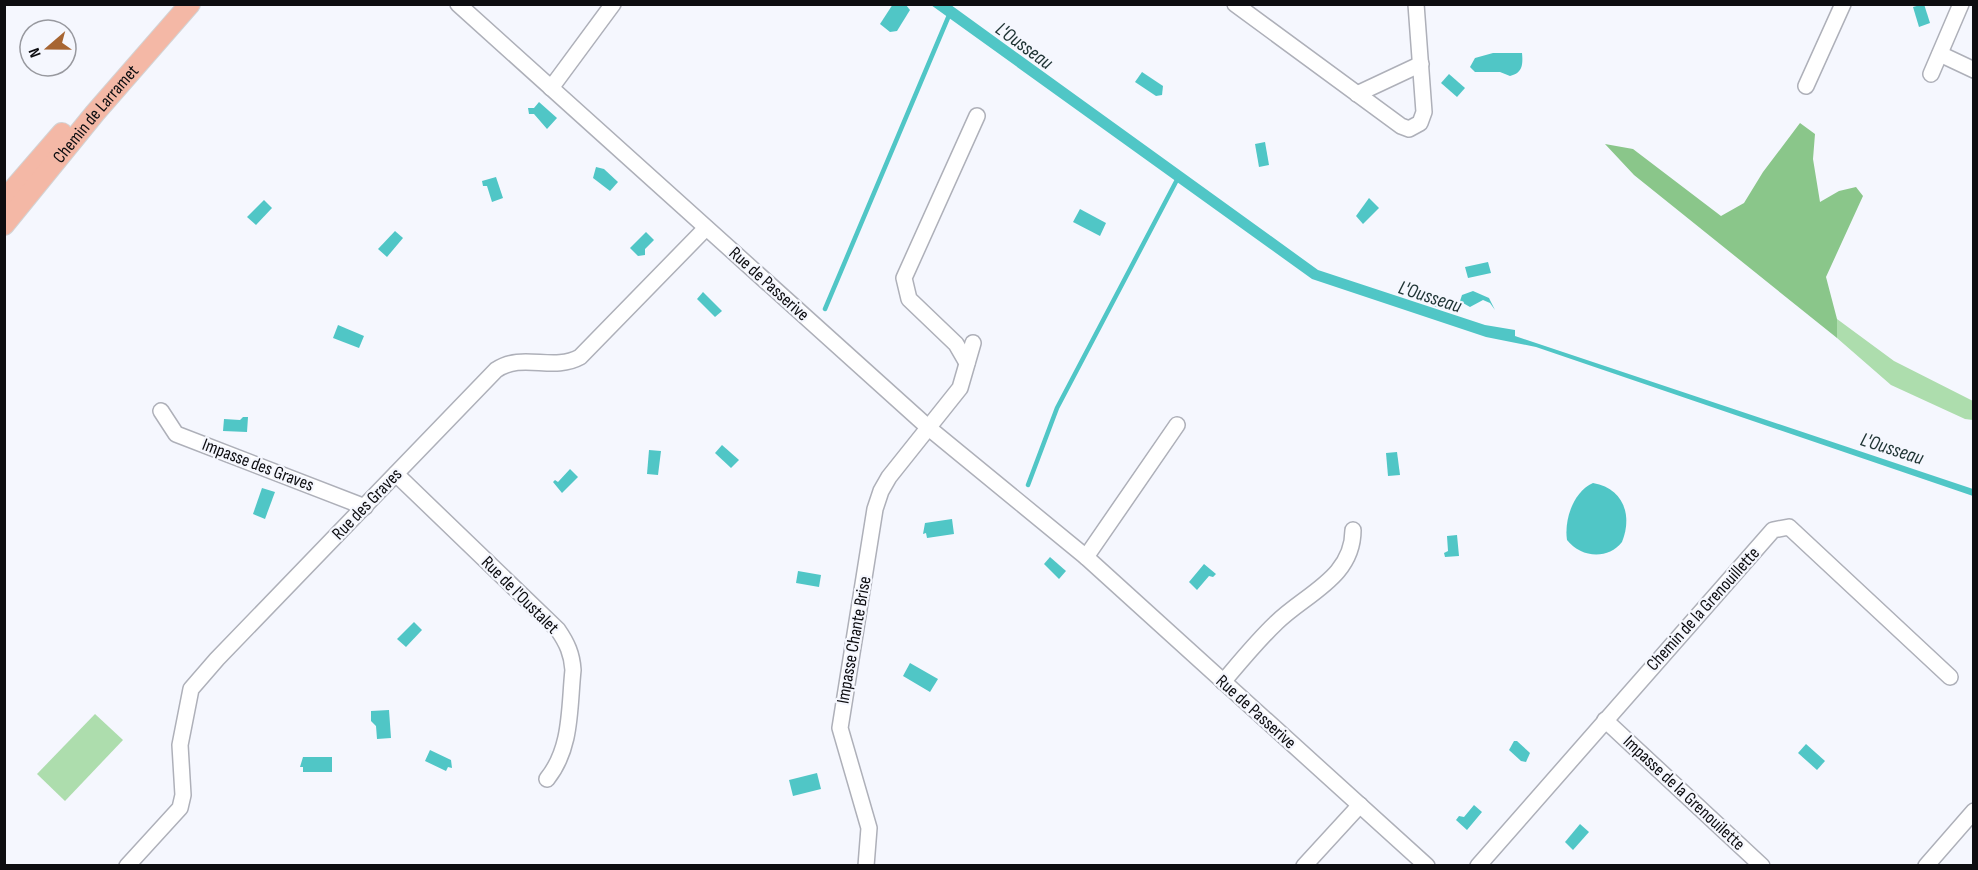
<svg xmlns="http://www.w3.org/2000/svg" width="1978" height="870" font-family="'Sofia Sans Condensed',sans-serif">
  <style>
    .green { fill: #adddad }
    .forest { fill: #8ac68a }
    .water { fill: #50c6c6 }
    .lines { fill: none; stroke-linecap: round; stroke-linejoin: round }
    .stream { stroke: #50c6c6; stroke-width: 4.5 }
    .minor-casing { stroke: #aeb0b9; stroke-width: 18 }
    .major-casing { stroke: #d3d3d4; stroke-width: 22 }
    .minor { stroke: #fff; stroke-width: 15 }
    .major { stroke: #f4b8a6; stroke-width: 20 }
    .labels { text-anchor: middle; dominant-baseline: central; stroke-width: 4.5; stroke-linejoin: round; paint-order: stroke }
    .street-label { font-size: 18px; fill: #0d0d10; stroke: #f5f7fe }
    .water-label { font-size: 20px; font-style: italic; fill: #1e3333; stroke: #f5f7fe }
  </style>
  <rect width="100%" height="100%" fill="#f5f7fe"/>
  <g class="green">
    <path d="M1837,319L1894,361L1973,401V420L1965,419L1891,385L1837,338Z"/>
    <path d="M95,714L123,740L65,801L37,774Z"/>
  </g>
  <path class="forest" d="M1800,123L1815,134L1813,159L1820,202L1839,191L1856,187L1863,196L1826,277L1837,319V338L1634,175L1605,144L1633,149L1721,216L1744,203L1763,172Z"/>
  <g class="water">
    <path d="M893,4L906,5L910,10L897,31L890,32L880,24Z"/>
    <path d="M1924,4L1930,23L1919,27L1913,7Z"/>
    <path d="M931,5H951L1318,270L1485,325L1515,330V336L1973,489V496L1536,347L1486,337L1312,279Z"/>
    <path d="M1493,53H1522C1523,64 1523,73 1510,76L1500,72H1475L1470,67L1475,58Z"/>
    <path d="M1142,72L1163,86L1162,95L1156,96L1135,82Z"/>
    <path d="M1449,74L1465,88L1457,97L1441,83Z"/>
    <path d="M539,102L557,118L547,129L534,114H529L528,108H534Z"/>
    <path d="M1265,142L1269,165L1259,167L1255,144Z"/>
    <path d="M596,167L604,169L618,182L610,191L593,178Z"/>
    <path d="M496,177L503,198L492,202L487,186H483L482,181Z"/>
    <path d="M1369,198L1379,208L1363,224L1356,216Z"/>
    <path d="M264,200L272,208L256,225L247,217Z"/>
    <path d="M1080,209L1106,223L1100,236L1073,222Z"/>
    <path d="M395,231L403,238L387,257L378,249Z"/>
    <path d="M646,232L654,240L645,249V255L638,256L630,248Z"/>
    <path d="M1488,262L1491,273L1468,278L1465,267Z"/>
    <path d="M1473,291L1489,298L1495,310L1490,303L1483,300L1470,307L1463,303L1444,309L1432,306L1460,301L1462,295Z"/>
    <path d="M703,292L722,311L715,317L697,299Z"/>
    <path d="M338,325L364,336L359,348L333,338Z"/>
    <path d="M243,417H248L247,432L223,431L224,419L240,420Z"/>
    <path d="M722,445L739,460L731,468L715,453Z"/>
    <path d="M649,450L661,451L658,475L647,474Z"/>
    <path d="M1397,452L1400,475L1388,476L1386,453Z"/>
    <path d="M570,469L578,477L562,493L553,482L555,480L558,482Z"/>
    <path d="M1593,483C1623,488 1633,515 1622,542C1608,560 1581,558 1567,540C1564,520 1573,492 1593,483Z"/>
    <path d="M262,488L275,492L265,519L253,514Z"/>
    <path d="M952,519L954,534L927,538L926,533L923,534L925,523Z"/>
    <path d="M1457,535L1459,556L1445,557L1444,553L1448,551L1447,536Z"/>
    <path d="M1050,557L1066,571L1059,579L1044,564Z"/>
    <path d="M1204,564L1216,574L1213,577L1209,576L1197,590L1189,582Z"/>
    <path d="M798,571L821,575L819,587L796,583Z"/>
    <path d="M414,622L422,630L406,647L397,639Z"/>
    <path d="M910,663L938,679L930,692L903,676Z"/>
    <path d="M389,710L391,738L377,739L376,726L371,721V711Z"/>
    <path d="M1514,741H1517L1530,753L1526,762L1521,761L1509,750Z"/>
    <path d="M1806,744L1825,761L1817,770L1798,753Z"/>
    <path d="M430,750L451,760L452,768L448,767L446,771L425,761Z"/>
    <path d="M303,757H332V772H303V767H300Z"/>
    <path d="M817,773L821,789L793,796L789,780Z"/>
    <path d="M1474,805L1482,812L1467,830L1456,820L1459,816L1464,817Z"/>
    <path d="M1580,824L1589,832L1573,850L1565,842Z"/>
  </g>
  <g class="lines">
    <g class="stream">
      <path d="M825,309L950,13"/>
      <path d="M1028,485L1057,408L1179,176"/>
    </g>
    <g class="minor-casing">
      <g id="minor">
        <path d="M458,4L930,429L1086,557L1427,866"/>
        <path d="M1235,4L1401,126L1409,129L1420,123L1424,112L1416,4"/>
        <path d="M1940,54L1974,70"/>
        <path d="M1931,74L1961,4"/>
        <path d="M1806,86L1843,4"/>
        <path d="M551,88L613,4"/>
        <path d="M1357,94L1421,64"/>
        <path d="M967,363L956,344L909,299L904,278L977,116"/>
        <path d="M161,411L176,434L365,507"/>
        <path d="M396,474L558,630C567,643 572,654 573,670C569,708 572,748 547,779"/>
        <path d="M1086,557L1177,425"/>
        <path d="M1223,682C1240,662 1257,641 1276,623C1305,594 1353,578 1353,530"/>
        <path d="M1605,720L1762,866"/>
        <path d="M127,866L180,808L183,795L180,745L191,689L217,659L496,370C522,352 553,372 580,357L706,228"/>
        <path d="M866,866L869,828L840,728L875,509L881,491L889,477L960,388L973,343"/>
        <path d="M1304,866L1360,805"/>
        <path d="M1478,866L1773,530L1789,527L1950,677"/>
        <path d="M1926,866L1974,811"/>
      </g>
    </g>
    <g class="major-casing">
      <g id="major">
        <path d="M4,200L62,133"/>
        <path id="s1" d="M4,225L95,113L190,4"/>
      </g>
    </g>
    <use href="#minor" class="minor"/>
    <use href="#major" class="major"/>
  </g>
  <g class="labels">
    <g class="street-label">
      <text stroke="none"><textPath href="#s1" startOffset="144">Chemin de Larramet</textPath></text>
      <text transform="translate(769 284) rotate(42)">Rue de Passerive</text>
      <text transform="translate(258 465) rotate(21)">Impasse des Graves</text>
      <text transform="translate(367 504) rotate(-46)">Rue des Graves</text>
      <text transform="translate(520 595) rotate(45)">Rue de l'Oustalet</text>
      <text transform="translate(1703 609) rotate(-48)">Chemin de la Grenouillette</text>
      <text transform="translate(854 640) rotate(-80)">Impasse Chante Brise</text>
      <text transform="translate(1256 712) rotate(42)">Rue de Passerive</text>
      <text transform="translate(1684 793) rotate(43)">Impasse de la Grenouilette</text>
    </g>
    <g class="water-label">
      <text transform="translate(1024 46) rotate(36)">L'Ousseau</text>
      <text transform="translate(1430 297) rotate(18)">L'Ousseau</text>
      <text transform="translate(1892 449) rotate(18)">L'Ousseau</text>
    </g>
  </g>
  <rect width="1978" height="870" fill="none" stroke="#0d0d10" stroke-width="12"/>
  <g transform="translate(48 48) rotate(250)"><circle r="28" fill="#f5f7fe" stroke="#98999f" stroke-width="1.5"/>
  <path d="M0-4.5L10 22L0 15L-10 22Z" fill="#a76532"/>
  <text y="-9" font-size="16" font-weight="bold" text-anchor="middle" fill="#0d0d10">N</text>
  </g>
</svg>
